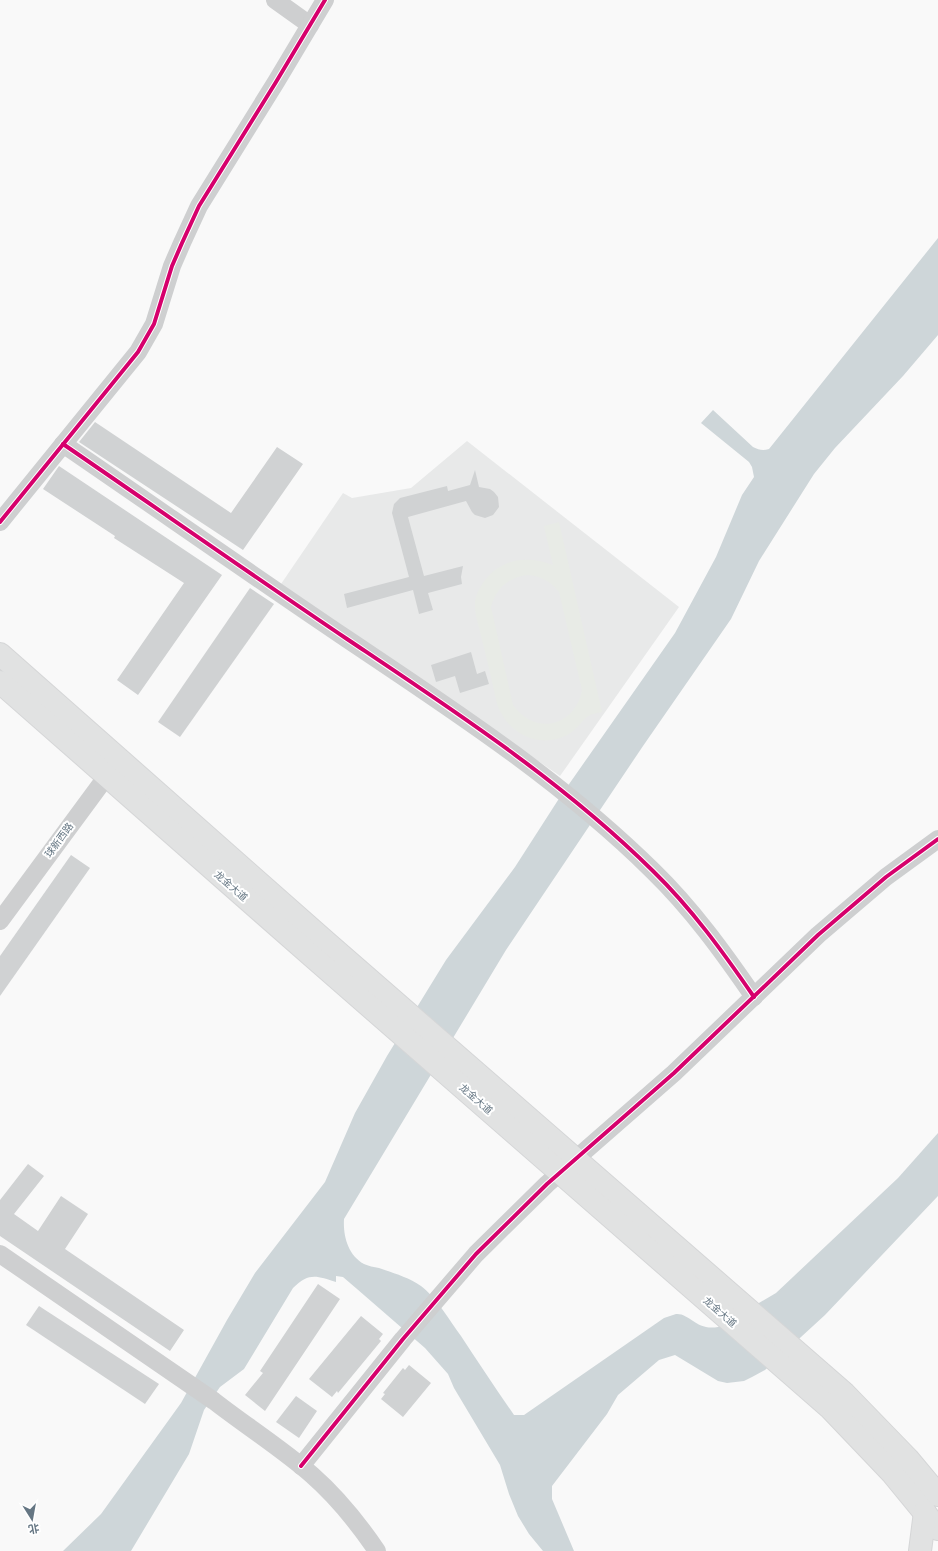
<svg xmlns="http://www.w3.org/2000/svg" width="938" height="1551" font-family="Ubuntu,'Noto Sans SC',sans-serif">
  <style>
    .built { fill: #e8e9e9 }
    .green { fill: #e8ebe6; fill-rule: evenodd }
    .water { fill: #ced6d9 }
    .building { fill: #d0d2d3 }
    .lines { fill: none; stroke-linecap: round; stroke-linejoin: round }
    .major-casing { stroke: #d5d6d7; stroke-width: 24 }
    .minor { stroke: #cecfd0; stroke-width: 18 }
    .major { stroke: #e1e2e2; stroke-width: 22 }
    .cycleway-casing { stroke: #fff; stroke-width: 6 }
    .cycleway { stroke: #d6006c; stroke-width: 4 }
    .labels { text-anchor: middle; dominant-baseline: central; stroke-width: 4; stroke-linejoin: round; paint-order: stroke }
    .street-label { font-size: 10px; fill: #657683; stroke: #fff }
  </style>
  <rect width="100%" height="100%" fill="#f9f9f9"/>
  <path class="built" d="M467,441L679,607L560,776L281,584L343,493L352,498L411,488Z"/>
  <path class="green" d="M559,522L602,712C598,713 590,714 587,717C581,722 577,729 569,734C540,750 508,735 497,704C492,681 487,659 481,636C479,626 475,616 475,606C474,600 478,591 481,586C498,558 526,555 553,565L544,526ZM527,575C541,576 550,581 559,592L582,690C575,727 535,736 513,705L491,607C496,589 507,578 527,575Z"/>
  <path class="water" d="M938,238V335L903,376L835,448L814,474L759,561L731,619L643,746L506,950L344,1219C343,1236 348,1255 364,1264C368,1266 374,1267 379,1268C393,1273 408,1277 421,1286C436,1297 450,1321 461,1336C478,1362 496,1389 514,1415H524L664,1318C668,1317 672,1315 676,1314C690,1313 696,1331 718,1327L776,1293L898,1178L938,1133V1196L825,1315L765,1370L752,1377L744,1381L727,1383L718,1381L675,1355L659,1360L618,1395L607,1414L552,1486V1499L574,1551H543L529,1534L518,1516L509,1494L500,1465L454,1388L448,1374L425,1348L357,1289L343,1277L336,1276V1282C317,1276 309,1272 293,1288L244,1369L220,1387L204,1410L189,1454L131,1551H63L101,1514L181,1403L227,1320L255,1273L325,1182L355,1113L387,1056L446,960L515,867L560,797L675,633L716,557L742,495L754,477L752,467L749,462L701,423L713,410L753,447C759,450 763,451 769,449Z"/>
  <g class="building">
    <path d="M95,422L231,513L277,447L303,464L243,550L79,442Z"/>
    <path d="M59,466L222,575L138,695L117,680L184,583L114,538L115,536L43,489Z"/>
    <path d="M475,470L479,487L490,489L494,492L498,497L499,507L493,515L485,518L475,515L472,512L466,501L408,517L424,576L463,566L461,577L462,584L428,593L433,610L419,614L413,590L347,608L344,594L409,577L392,513L394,504L400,498L447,486L448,491L470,485Z"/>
    <path d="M250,588L274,604L180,737L158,722Z"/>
    <path d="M471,652L477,674L485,671L489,684L460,693L455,676L436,682L431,665Z"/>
    <path d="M71,855L90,868L0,996V956Z"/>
    <path d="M28,1164L44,1176L14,1214L38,1231L61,1196L88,1214L65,1249L184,1330L170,1351L0,1236V1200Z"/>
    <path d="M318,1284L340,1299L265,1411L245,1395L263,1373L260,1371Z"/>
    <path d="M39,1306L159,1384L145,1404L26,1325Z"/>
    <path d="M361,1316L383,1334L379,1339L381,1341L338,1393L337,1391L332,1397L309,1379Z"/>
    <path d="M409,1365L431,1383L403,1417L381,1399L385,1394L383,1393L403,1368L405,1370Z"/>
    <path d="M296,1396L317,1411L299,1438L276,1422Z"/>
  </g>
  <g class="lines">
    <g class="major-casing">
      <g id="major">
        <path d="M0,654L326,942L844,1393L908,1459L938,1495"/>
        <path d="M0,682L313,957L830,1408L892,1473L938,1529"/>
        <path d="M920,1551L925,1512"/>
      </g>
    </g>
    <g class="minor">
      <path d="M275,0L310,25"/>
      <path d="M63,444C158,509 252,575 347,639C453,710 562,781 653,871C692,909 723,952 754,997"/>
      <path d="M0,522L138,352L154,324L172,266L182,243L199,206L276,82L325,0"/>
      <path d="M0,921L115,765"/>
      <path d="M0,1254L214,1401C246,1426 281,1448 312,1475C337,1497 358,1523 377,1551"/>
      <path d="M301,1466L403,1339L476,1254L547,1184L674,1073L818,935L886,877L938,839"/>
    </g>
    <use href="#major" class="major"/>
    <g class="cycleway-casing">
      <g id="cycleway">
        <path d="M63,444C158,509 252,575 347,639C453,710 562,781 653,871C692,909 723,952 754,997"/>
        <path d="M0,522L138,352L154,324L172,266L182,243L199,206L276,82L325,0"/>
        <path d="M301,1466L403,1339L476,1254L547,1184L674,1073L818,935L886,877L938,839"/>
      </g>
    </g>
    <use href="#cycleway" class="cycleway"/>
  </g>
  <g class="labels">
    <g class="street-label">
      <text transform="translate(59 840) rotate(-54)">球新西路</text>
      <text transform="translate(231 886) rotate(41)">龙金大道</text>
      <text transform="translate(476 1099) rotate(41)">龙金大道</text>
      <text transform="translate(720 1312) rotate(41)">龙金大道</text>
    </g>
  </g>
  <g transform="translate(32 1519) rotate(169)" stroke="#ffffff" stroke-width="3" paint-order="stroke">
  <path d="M0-3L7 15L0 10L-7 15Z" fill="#657683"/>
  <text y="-6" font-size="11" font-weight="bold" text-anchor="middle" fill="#657683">北</text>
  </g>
</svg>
